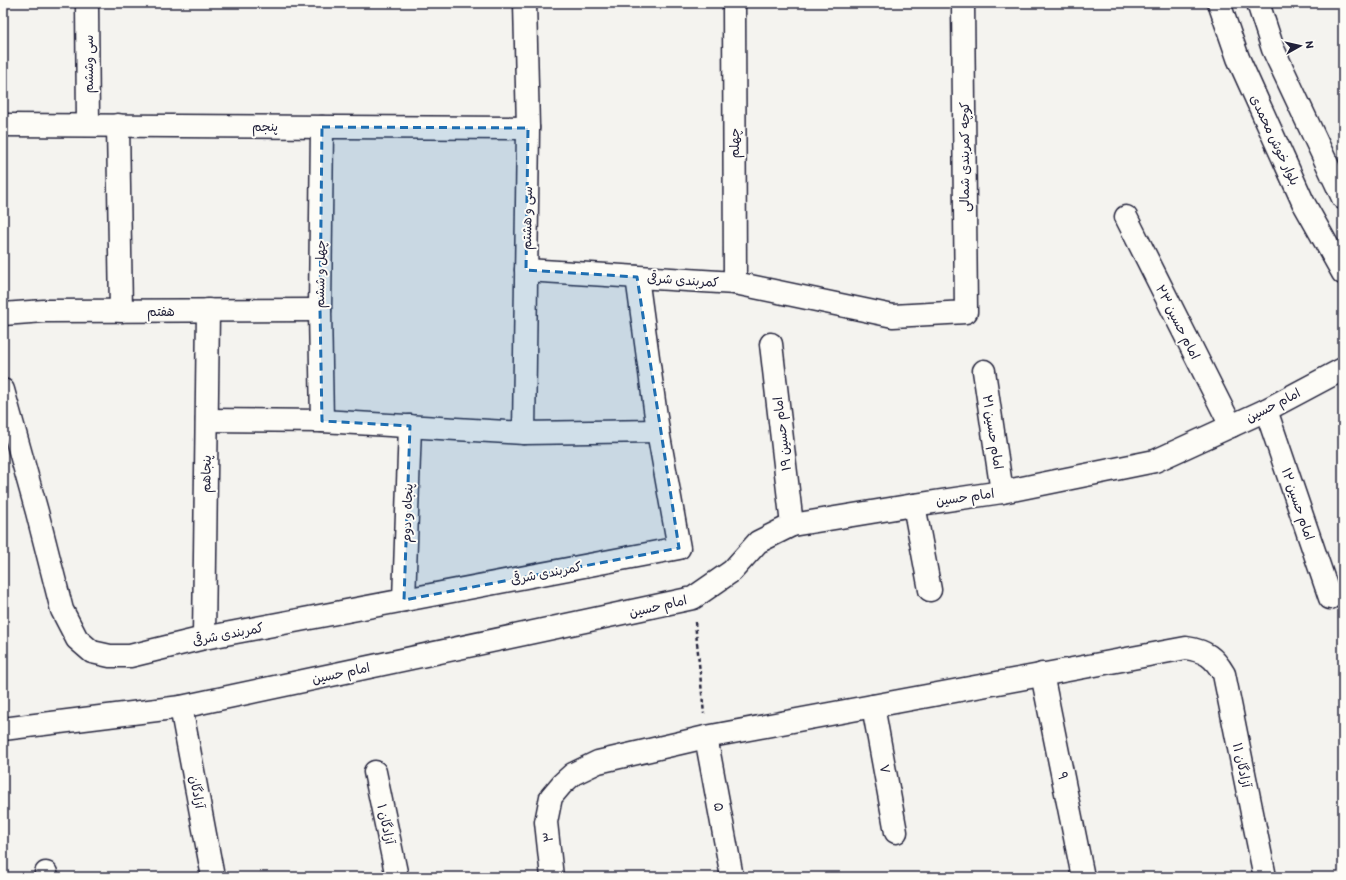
<svg xmlns="http://www.w3.org/2000/svg" width="1346" height="880" font-family="Itim,'Playpen Sans Arabic',sans-serif">
  <style>
    .lines { fill: none; stroke-linecap: round; stroke-linejoin: round }
    .minor-casing { stroke: #22223b; stroke-width: 25 }
    .tertiary-casing { stroke: #22223b; stroke-width: 25 }
    .path { stroke: #22223b; stroke-width: 2.5; stroke-dasharray: 4 3; stroke-linecap: butt }
    .minor { stroke: #fdfcf7; stroke-width: 22 }
    .tertiary { stroke: #fdfcf7; stroke-width: 22 }
    .marked { fill: #1f6fb2; fill-opacity: 0.2; stroke: #1f6fb2; stroke-width: 3; stroke-dasharray: 8 5; stroke-linejoin: round }
    .labels { text-anchor: middle; dominant-baseline: central; stroke-width: 4; stroke-linejoin: round; paint-order: stroke }
    .street-label { font-size: 13px; fill: #22223b; stroke: #fdfcf7 }
  </style>
  <rect width="100%" height="100%" fill="#f4f3ef"/>
  <filter id="ink" filterUnits="userSpaceOnUse"><feTurbulence type="fractalNoise" baseFrequency=".025" numOctaves="2"/><feDisplacementMap in="SourceGraphic" scale="8" xChannelSelector="R" yChannelSelector="G"/><feConvolveMatrix kernelMatrix="1 2 1 2 8 2 1 2 1" color-interpolation-filters="sRGB"/></filter>
  <g filter="url(#ink)">
    <g class="lines">
      <g class="minor-casing">
        <g id="minor">
          <path d="M87,3L88,125"/>
          <path d="M734,3L735,283"/>
          <path d="M3,125L528,128"/>
          <path d="M118,125L121,311"/>
          <path d="M322,127L320,310L322,421"/>
          <path d="M1126,217L1231,426"/>
          <path d="M526,270L735,283L893,316L966,312L963,3"/>
          <path d="M3,314L44,311L320,310"/>
          <path d="M771,344L792,525"/>
          <path d="M984,371L1002,492"/>
          <path d="M3,390L37,512L62,610L77,639L92,652L110,656H130L204,638L679,548L658,431L637,277"/>
          <path d="M1266,410L1330,598"/>
          <path d="M207,420L322,421L524,433L658,431"/>
          <path d="M524,433L528,128L525,3"/>
          <path d="M914,505L930,590"/>
          <path d="M404,600L410,426"/>
          <path d="M204,638L208,310"/>
          <path d="M1042,674L1083,877"/>
          <path d="M873,706L896,832"/>
          <path d="M181,707L213,877"/>
          <path d="M706,737L732,877"/>
          <path d="M375,772L397,877"/>
          <path d="M46,873L47,877"/>
          <path d="M552,877L546,822L551,797L562,784L573,774L598,762L706,737L1186,648C1206,651 1214,657 1224,674L1265,877"/>
        </g>
      </g>
      <g class="tertiary-casing">
        <g id="tertiary">
          <path d="M1219,3L1238,58L1303,202L1343,273"/>
          <path d="M1258,3L1273,49L1343,198"/>
          <path d="M3,729L181,707L693,598L732,571L758,542L792,525L914,505L1002,492L1155,461L1266,410L1343,369"/>
        </g>
      </g>
      <path class="path" d="M695,622L704,714"/>
      <use href="#minor" class="minor"/>
      <use href="#tertiary" class="tertiary"/>
    </g>
  </g>
  <path class="marked" d="M322,127L528,128L526,270L637,277L679,548L404,600L410,426L322,421L320,310Z"/>
  <g class="labels">
    <g class="street-label">
      <text transform="translate(88 64) rotate(-90)">سی وششم</text>
      <text x="265" y="126">پنجم</text>
      <text transform="translate(1275 140) rotate(65)">بلوار خوش محمدی</text>
      <text transform="translate(734 143) rotate(-90)">چهلم</text>
      <text transform="translate(964 157) rotate(-90)">کوچه کمربندی شمالی</text>
      <text transform="translate(527 218) rotate(-89)">سی و هشتم</text>
      <text transform="translate(320 274) rotate(-89)">چهل و ششم</text>
      <text transform="translate(683 280) rotate(4)">کمربندی شرقی</text>
      <text x="161" y="311">هفتم</text>
      <text transform="translate(1178 322) rotate(63)">امام حسین ۲۳</text>
      <text transform="translate(1273 405) rotate(-27)">امام حسین</text>
      <text transform="translate(993 432) rotate(81)">امام حسین ۲۱</text>
      <text transform="translate(782 434) rotate(-97)">امام حسین ۱۹</text>
      <text transform="translate(206 474) rotate(-89)">پنجاهم</text>
      <text transform="translate(965 497) rotate(-8)">امام حسین</text>
      <text transform="translate(1298 504) rotate(71)">امام حسین ۱۲</text>
      <text transform="translate(407 513) rotate(-88)">پنجاه و دوم</text>
      <text transform="translate(546 573) rotate(-11)">کمربندی شرقی</text>
      <text transform="translate(658 606) rotate(-13)">امام حسین</text>
      <text transform="translate(228 634) rotate(-11)">کمربندی شرقی</text>
      <text transform="translate(341 673) rotate(-12)">امام حسین</text>
      <text transform="translate(1242 765) rotate(78)">آزادگان ۱۱</text>
      <text transform="translate(885 769) rotate(79)">۷</text>
      <text transform="translate(1063 776) rotate(79)">۹</text>
      <text transform="translate(197 792) rotate(79)">آزادگان</text>
      <text transform="translate(719 807) rotate(80)">۵</text>
      <text transform="translate(386 824) rotate(78)">آزادگان ۱</text>
      <text transform="translate(548 837) rotate(-96)">۳</text>
    </g>
  </g>
  <rect width="1346" height="880" fill="none" stroke="#fdfcf7" stroke-width="16"/>
  <rect x="8" y="8" width="1330" height="864" fill="none" stroke="#22223b" stroke-width="1.5" filter="url(#ink)"/>
  <g transform="translate(1300 46) rotate(82)" stroke="#fdfcf7" stroke-width="3" paint-order="stroke">
  <path d="M0-3L7 15L0 10L-7 15Z" fill="#22223b"/>
  <text y="-6" font-size="11" font-weight="bold" text-anchor="middle" fill="#22223b">N</text>
  </g>
</svg>
